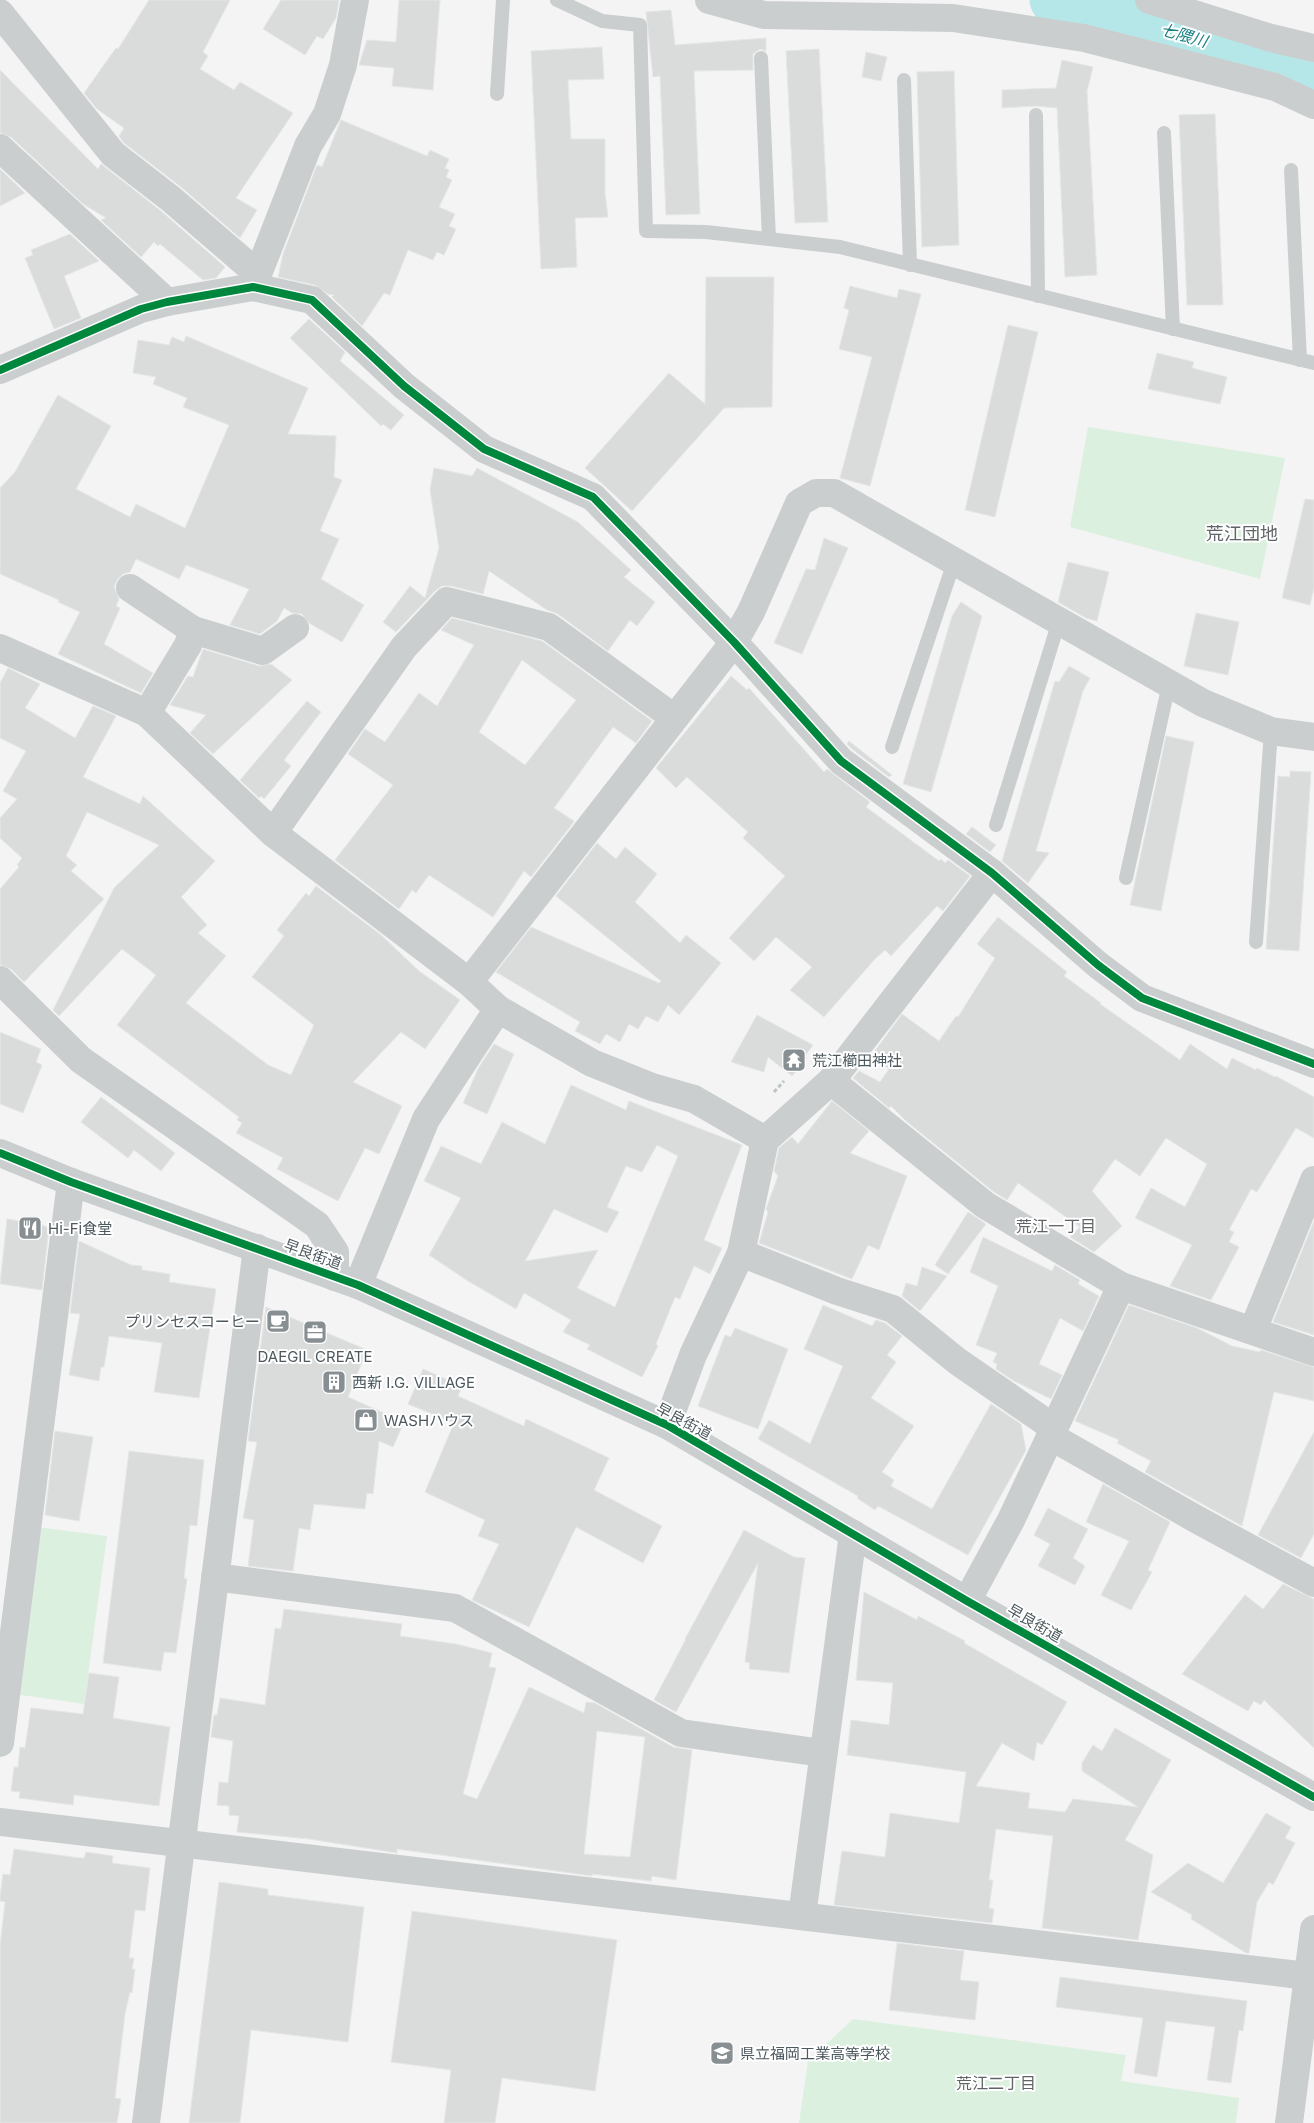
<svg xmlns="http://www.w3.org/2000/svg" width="1314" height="2123" font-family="Inter,'Noto Sans JP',sans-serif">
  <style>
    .green { fill: #dcf0e0 }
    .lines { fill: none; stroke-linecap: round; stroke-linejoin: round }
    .river { stroke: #b5e7e9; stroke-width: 49 }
    .building { fill: #dadcdc; stroke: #e5e6e6; fill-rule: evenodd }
    .path { stroke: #bcc6c1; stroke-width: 3; stroke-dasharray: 4 2.5; stroke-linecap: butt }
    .service { stroke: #cbcecf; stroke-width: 14 }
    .minor { stroke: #cbcecf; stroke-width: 28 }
    .tertiary { stroke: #cbcecf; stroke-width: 28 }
    .cycleway-casing { stroke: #fff; stroke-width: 11 }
    .cycleway { stroke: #00873e; stroke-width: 8 }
    .labels { text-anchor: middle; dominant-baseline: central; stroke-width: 4; stroke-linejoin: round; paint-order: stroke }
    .poi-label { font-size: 15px; fill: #4c595e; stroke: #fff; text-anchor: start }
    .street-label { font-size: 15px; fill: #4c595e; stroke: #fff }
    .water-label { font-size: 16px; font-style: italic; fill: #1b8083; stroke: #fff }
    .neighbourhood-label { font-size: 16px; fill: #606467; stroke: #fff }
    .quarter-label { font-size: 18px; fill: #606467; stroke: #fff }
  </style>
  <rect width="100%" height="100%" fill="#f4f4f4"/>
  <g class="green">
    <path d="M1088,427L1285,458L1260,579L1070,527Z"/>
    <path d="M37,1527L107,1536L84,1704L14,1694Z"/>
    <path d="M853,2019L1126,2055L1121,2081L1239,2098L1236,2123H799L808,2061Z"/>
  </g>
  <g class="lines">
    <path class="river" d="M1054,0L1069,1L1314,73"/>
  </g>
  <g class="building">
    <path d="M149,0H230L203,52L208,56L200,69L234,90L240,82L293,113L236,198L257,210L240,238L181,187L124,143L119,136L124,128L97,109L84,93L116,48L118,49Z"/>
    <path d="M281,0H339L336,18L323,39L317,36L305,55L263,29Z"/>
    <path d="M399,0H440L433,90L392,86L394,68L359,65L367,40L396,42Z"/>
    <path d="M671,10L675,45L766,38V51L760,49L753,54V70L694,71L700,214L666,215L660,76L653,77L646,12Z"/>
    <path d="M602,47L604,79L568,80L571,139H605V193L608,217L575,218L577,267L541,269L531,51Z"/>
    <path d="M819,49L828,222L795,223L786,51Z"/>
    <path d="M866,52L887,57L881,81L862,77Z"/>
    <path d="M1062,60L1093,67L1087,91L1097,275L1065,277L1057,108L1036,106L1002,108V90L1056,88Z"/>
    <path d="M0,70L98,169L101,164L161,211L225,267L216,278L203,280L160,244L158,246L154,242L141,257L101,220L106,218L83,204L11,137L0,133Z"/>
    <path d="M954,71L959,245L922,247L917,72Z"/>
    <path d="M1215,114L1223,305H1187L1179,115Z"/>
    <path d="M341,120L427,156L430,150L449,159L445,168L449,170L446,177L452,180L439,207L455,214L449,226L456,229L444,255L437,252L433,260L408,250L390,295L384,293L362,326L332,297L334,295L328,294L315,285L278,277L283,254L317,165L322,167Z"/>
    <path d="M0,169L25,193L0,206Z"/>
    <path d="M70,234L99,261L64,276L81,318L54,329L25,258L33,255L31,250Z"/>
    <path d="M706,277H774L772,407L724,408L632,511L585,468L669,373L705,404Z"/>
    <path d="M850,286L897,298L899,289L921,294L870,486L840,478L872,357L839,349L849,310L844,308Z"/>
    <path d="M309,319L345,352L340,361L404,415L391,430L383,424L381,426L290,338Z"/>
    <path d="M1008,325L1038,332L995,517L965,510Z"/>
    <path d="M186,336L308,388L288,434L336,436L334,477L342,480L320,531L339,539L321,579L364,605L342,642L309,623L302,614L292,613L284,608L277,621L260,634L230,625L249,589L186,565L179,579L136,559L130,572L123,574L117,580L114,587L119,599L116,606L120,608L104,644L153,673L141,693L58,654L80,612L58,602L59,600L0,574V488L15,472L58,395L111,426L76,489L130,517L136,504L185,528L229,425L183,407L187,398L153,384L156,377L133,373L138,340L169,345L172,337L184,342Z"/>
    <path d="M1157,353L1194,362L1192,368L1227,377L1220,404L1148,389Z"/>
    <path d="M434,468L472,476L477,468L578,522L631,570L624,577L655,602L637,626L630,620L608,651L558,614L547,610L489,571L483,594L451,586H442L436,590L396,632L383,622L410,586L425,598L439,548L430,490Z"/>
    <path d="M1305,499L1314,500V588L1310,605L1282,598Z"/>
    <path d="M824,538L848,548L802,654L774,643L806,569L815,570Z"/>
    <path d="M1068,562L1109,572L1097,621L1086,618L1058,602Z"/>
    <path d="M961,602L982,616L931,792L903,784L952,616Z"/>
    <path d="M1196,613L1239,622L1228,675L1184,666Z"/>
    <path d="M452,618L542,641L652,721L636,743L613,727L554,808L574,821L573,823L531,877L524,871L493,917L429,875L416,893L412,890L399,909L335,860L393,785L348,754L365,729L385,742L419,693L437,706L474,645L441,630ZM522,660L576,700L525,765L479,732Z"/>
    <path d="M203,649L259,666L271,664L292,680L213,754L190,733L206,715L170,705L188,676L193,677Z"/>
    <path d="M1069,666L1090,678L1083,691L1036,851L1049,853L1028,883L1002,861L1055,681L1059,682Z"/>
    <path d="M8,668L40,684L25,708L75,738L93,706L116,716L83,777L140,804L143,796L215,861L181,897L207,925L198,933L226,956L186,1003L268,1065L291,1075L314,1025L252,977L284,936L277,930L306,893L309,896L316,886L381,935L419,971L460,1000L425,1049L401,1032L353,1082L402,1106L379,1154L365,1148L338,1201L277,1169L283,1158L236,1133L242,1123L237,1120L239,1117L117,1025L156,975L122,949L59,1016L53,1010L114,888L159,845L87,812L66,856L77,865L71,871L104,899L24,982L11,969L0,965V889L19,867L17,865L22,858L0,838V818L17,799L3,791L26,751L0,738V683Z"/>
    <path d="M731,676L747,690L749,688L824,772L827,769L870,802L866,807L939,861L941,859L945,863L948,860L970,876L943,911L937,906L891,956L885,950L875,959L824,1017L790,990L812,967L776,937L754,961L729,938L785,876L743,838L748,832L687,777L676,788L656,768Z"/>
    <path d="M307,701L321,712L284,760L291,766L264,799L261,796L259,798L240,780Z"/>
    <path d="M1166,736L1194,742L1161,911L1130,905Z"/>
    <path d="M849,741L892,775L889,777L852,749L847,744Z"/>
    <path d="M1290,771L1311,772L1299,951L1266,949L1278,776L1290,777Z"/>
    <path d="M972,827L996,845L990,852L966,834Z"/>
    <path d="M597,843L616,859L625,847L657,874L635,902L680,943L686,935L721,963L679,1015L668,1005L658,1022L646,1016L638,1029L629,1024L620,1042L606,1034L600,1044L575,1031L580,1022L496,972L531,927L659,983L661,981L556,896Z"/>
    <path d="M998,917L1067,972L1064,976L1101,1003L1100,1004L1180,1060L1190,1044L1227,1069L1232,1058L1256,1070L1257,1068L1275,1077L1276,1076L1314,1097V1138L1296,1128L1257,1192L1251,1189L1229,1230L1234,1232L1229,1242L1239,1247L1211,1300L1170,1286L1192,1245L1135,1218L1151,1188L1185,1207L1207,1164L1166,1138L1140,1176L1115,1159L1092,1191L1122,1226L1094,1252L1070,1237L1080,1227L1018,1183L1007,1200L994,1192L906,1121L891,1106L889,1108L853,1078L859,1071L880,1082L889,1069L872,1055L902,1014L939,1041L956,1016L958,1017L995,958L977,944Z"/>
    <path d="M757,1015L813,1045L805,1056L807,1058L792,1076L768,1057L764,1072L731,1062Z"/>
    <path d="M0,1032L41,1049L36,1062L42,1065L23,1113L0,1104Z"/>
    <path d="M494,1044L514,1054L487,1114L463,1103L479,1067Z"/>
    <path d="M571,1085L626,1110L629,1101L742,1145L704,1240L722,1248L710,1274L694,1266L680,1299L675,1297L656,1344L658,1346L642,1377L587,1349L590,1345L563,1332L571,1320L524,1293L516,1309L468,1281L429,1255L461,1198L424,1181L441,1146L481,1164L502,1122L545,1144ZM657,1145L678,1156L615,1307L577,1288L598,1250L525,1261L554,1209L607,1233L619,1212L607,1207L626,1166L642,1172Z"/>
    <path d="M101,1097L175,1153L161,1171L134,1150L128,1158L81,1122Z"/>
    <path d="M832,1101L869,1131L850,1153L907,1176L879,1250L868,1245L852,1279L759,1243L768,1212L766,1209L778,1176L774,1171L779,1148L792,1137L798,1144Z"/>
    <path d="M968,1212L986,1224L948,1274L935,1265Z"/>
    <path d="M7,1219L40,1224L49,1228L42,1290L0,1284Z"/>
    <path d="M1314,1221V1335L1273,1322Z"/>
    <path d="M983,1237L1052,1271L1055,1265L1080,1280L1078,1284L1099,1296L1083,1331L1060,1318L1039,1364L1062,1375L1051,1399L1014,1381L996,1369L997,1364L993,1362L997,1353L976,1345L998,1286L970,1272Z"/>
    <path d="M79,1241L131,1265L142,1266V1270L170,1274L169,1282L216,1289L199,1398L154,1392L162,1343L109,1336L104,1367H101L99,1381L69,1375L80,1314L70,1313Z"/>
    <path d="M922,1267L947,1276L920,1311L902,1296L906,1283L917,1286Z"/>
    <path d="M823,1305L872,1326L876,1320L885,1323L902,1336L887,1355L896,1362L871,1398L914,1426L882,1472L894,1480L891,1486L932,1509L991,1404L1021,1424L1026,1450L968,1555L878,1506L875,1510L857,1498L858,1496L758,1439L769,1420L810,1444L843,1366L804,1349Z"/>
    <path d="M1129,1305L1197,1328L1232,1346L1260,1352L1261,1350L1314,1367V1401L1274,1392L1242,1526L1145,1472L1151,1461L1117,1443L1119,1440L1075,1421Z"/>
    <path d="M266,1307L367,1350L348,1397L404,1422L393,1447L379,1441L373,1494L367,1493L365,1509L314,1504L310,1530L299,1528L293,1571L248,1566L254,1520L243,1518L257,1442L248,1441Z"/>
    <path d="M735,1328L788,1349L758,1429L698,1406L725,1335L731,1337Z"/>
    <path d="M423,1369L462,1386L458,1396L524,1426L526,1419L609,1458L594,1490L662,1526L643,1563L576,1527L529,1627L472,1600L499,1544L478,1536L485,1520L425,1492L454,1423L408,1404Z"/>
    <path d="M55,1431L93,1437L79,1521L45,1515Z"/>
    <path d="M1314,1432V1534L1301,1558L1258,1535Z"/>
    <path d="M129,1451L204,1460L197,1526L190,1525L184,1578L187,1579L176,1653L164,1652L161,1671L103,1663Z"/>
    <path d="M1103,1484L1170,1522L1148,1570L1152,1572L1131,1610L1101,1595L1129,1541L1086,1522Z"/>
    <path d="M1048,1508L1088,1529L1073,1558L1085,1566L1075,1585L1038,1566L1050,1544L1034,1535Z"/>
    <path d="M744,1530L794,1557L805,1558L789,1673L749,1669L750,1663L745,1662L758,1563L676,1712L654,1700L686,1639H685Z"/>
    <path d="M1283,1584L1314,1599V1748L1264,1700L1261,1705L1254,1701L1248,1711L1182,1674L1245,1595L1263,1609Z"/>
    <path d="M864,1592L917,1620L918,1616L965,1641L964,1643L1067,1702L1042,1745L1037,1742L1034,1761L1002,1743L976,1786L1030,1793L1028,1808L1065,1812L1073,1799L1138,1807L1082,1771V1763L1093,1745L1102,1751L1115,1728L1171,1760L1125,1840L1153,1855L1138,1940L1042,1928L1053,1836L996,1829L989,1880H993L989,1908L994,1909L992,1923L834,1905L842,1851L885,1857L890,1813L959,1823L966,1772L847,1755L851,1720L889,1725L893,1683L856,1680Z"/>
    <path d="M284,1609L402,1624L400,1636L456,1644L492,1653L489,1667L496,1668L463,1794L477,1799L529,1687L584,1713L586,1702L595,1703L673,1747L692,1750L676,1880L652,1876L651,1881L592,1874V1876L397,1849V1853L309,1839L237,1832L239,1816L229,1815V1806L217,1805L219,1782L228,1783L233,1741L211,1737L214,1715H217L220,1698L265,1705L275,1628L281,1629ZM597,1731L645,1737L630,1857L584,1854Z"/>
    <path d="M89,1673L119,1677L113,1718L170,1727L159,1806L74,1795L73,1805L19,1798L20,1792L11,1791L14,1767H18L20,1747L25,1748L31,1708L83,1714Z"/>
    <path d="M1266,1813L1291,1827L1285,1838L1295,1843L1273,1885L1269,1882L1257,1902L1249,1953H1246L1191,1919L1192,1915L1151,1892L1188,1863L1223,1883Z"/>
    <path d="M14,1849L80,1858H84L86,1852L113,1856L112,1863L150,1868L145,1911L135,1910L129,1958H134L132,1969H135L132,1993L130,1992L125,2014L115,2098L121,2099L117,2123H0V1946L5,1902L0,1901V1896L3,1874L10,1875Z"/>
    <path d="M219,1882L268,1889V1895L364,1907L348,2042L251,2030L240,2123H189Z"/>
    <path d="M412,1911L617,1940L595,2091L502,2078L495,2123H444L451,2070L391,2062Z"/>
    <path d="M897,1943L964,1951L960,1980L979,1982L975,2020L889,2010Z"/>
    <path d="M1060,1977L1247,2001L1243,2031L1239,2030L1231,2083L1207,2080L1215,2027L1166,2021L1157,2077L1134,2073L1143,2018L1056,2007Z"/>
  </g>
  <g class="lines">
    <path class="path" d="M774,1092L784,1081"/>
    <g class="service">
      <path d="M557,0L602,21L640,25L646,231L706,232L840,247L1314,363"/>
      <path d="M761,58L769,239"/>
      <path d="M904,80L910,265"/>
      <path d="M497,94L503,0"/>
      <path d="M1036,115L1038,296"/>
      <path d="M1164,133L1173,329"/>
      <path d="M1291,170L1300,360"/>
      <path d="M892,747L954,562"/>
      <path d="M996,825L1059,621"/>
      <path d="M1126,878L1169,684"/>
      <path d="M1256,942L1271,731"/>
    </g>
    <g class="minor">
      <path d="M709,0L764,15L953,18L1084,38L1275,87L1314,105"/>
      <path d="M1149,0L1271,38L1314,48"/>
      <path d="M0,13L113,154L171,199L258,274"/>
      <path d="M0,148L167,302"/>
      <path d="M253,287L308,146L327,114L343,65L355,0"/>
      <path d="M0,370L141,309L167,302L253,287L312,300L404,386L484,449L593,497L734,642L841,761L992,873L1098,965L1142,998L1314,1064"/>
      <path d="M130,588L193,630L188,645L147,713"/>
      <path d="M193,630L263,651L295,628"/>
      <path d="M0,648L147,713L273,833"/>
      <path d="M992,873L831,1081L985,1205L1121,1286L1314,1352"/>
      <path d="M0,980L81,1060L317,1225L335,1252V1277"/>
      <path d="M469,982L734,642L751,612L799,503L816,493H834L1203,703L1271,731L1314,737"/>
      <path d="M498,1009L592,1063L652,1087L694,1099L765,1140"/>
      <path d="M741,1253L837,1291L893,1309L957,1361L1054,1428"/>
      <path d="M358,1285L426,1119L498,1009L469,982L273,833L404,647L447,601L549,627L673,717"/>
      <path d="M1253,1330L1314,1180"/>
      <path d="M667,1425L693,1355L741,1253L765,1140L831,1081"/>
      <path d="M1050,1436L1196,1519L1314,1583"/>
      <path d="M215,1577L455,1608L681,1733L822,1753"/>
      <path d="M967,1601L1011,1520L1121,1286"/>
      <path d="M0,1743L71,1182"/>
      <path d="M0,1822L1308,1976"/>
      <path d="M802,1916L853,1534"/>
      <path d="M1289,2123L1314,1929"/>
    </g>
    <g class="tertiary">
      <path d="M0,1153L71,1182L358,1285L667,1425L967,1601L1314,1797"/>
      <path d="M146,2123L257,1248"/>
    </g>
    <g class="cycleway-casing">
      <g id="cycleway">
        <path d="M0,370L141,309L167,302L253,287L312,300L404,386L484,449L593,497L734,642L841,761L992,873L1098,965L1142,998L1314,1064"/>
        <path d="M0,1153L71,1182L358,1285L667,1425L967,1601L1314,1797"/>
      </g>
    </g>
    <use href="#cycleway" class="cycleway"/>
  </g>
  <defs>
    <g id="temple-square" transform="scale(1.25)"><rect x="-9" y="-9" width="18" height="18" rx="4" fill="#878f92" stroke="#fff"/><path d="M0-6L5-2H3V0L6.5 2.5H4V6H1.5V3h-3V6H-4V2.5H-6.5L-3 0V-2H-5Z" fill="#fff"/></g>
    <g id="restaurant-square" transform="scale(1.25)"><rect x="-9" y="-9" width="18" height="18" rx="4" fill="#878f92" stroke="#fff"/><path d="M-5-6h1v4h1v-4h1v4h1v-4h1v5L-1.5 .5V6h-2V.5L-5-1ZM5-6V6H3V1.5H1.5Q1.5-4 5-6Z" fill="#fff"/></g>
    <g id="cafe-square" transform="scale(1.25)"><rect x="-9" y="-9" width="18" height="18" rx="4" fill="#878f92" stroke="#fff"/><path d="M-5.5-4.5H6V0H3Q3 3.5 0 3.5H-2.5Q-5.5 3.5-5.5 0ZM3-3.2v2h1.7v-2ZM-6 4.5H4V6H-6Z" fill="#fff"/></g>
    <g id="office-square" transform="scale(1.25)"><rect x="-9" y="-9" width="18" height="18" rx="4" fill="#878f92" stroke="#fff"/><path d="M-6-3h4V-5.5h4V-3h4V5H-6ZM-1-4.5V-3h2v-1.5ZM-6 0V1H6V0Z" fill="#fff"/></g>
    <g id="building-square" transform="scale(1.25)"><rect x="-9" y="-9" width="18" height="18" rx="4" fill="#878f92" stroke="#fff"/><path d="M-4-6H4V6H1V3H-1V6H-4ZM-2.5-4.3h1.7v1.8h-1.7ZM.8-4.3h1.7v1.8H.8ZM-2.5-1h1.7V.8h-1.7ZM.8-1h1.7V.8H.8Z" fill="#fff"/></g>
    <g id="shop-square" transform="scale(1.25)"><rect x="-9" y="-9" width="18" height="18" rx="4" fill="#878f92" stroke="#fff"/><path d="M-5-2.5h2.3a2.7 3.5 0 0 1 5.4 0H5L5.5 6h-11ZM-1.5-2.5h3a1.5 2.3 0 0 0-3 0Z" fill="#fff"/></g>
    <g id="school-square" transform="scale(1.25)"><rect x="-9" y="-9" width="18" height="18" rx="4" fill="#878f92" stroke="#fff"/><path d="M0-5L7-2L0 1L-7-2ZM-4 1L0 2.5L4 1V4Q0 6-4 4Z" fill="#fff"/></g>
  </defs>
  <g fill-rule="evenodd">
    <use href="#temple-square" x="794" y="1060"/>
    <use href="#restaurant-square" x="30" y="1228"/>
    <use href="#cafe-square" x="278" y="1321"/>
    <use href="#office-square" x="315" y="1332"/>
    <use href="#building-square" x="334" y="1382"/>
    <use href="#shop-square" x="366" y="1420"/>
    <use href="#school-square" x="722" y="2053"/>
  </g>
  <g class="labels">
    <g class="poi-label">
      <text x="812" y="1060">荒江櫛田神社</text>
      <text x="48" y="1228">Hi-Fi食堂</text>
      <text x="260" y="1321" text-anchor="end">プリンセスコーヒー</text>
      <text x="315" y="1356" text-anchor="middle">DAEGIL CREATE</text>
      <text x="352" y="1382">西新 I.G. VILLAGE</text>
      <text x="384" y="1420">WASHハウス</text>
      <text x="740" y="2053">県立福岡工業高等学校</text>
    </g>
    <g class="street-label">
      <text transform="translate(313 1254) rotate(20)">早良街道</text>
      <text transform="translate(684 1421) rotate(28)">早良街道</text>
      <text transform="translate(1035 1623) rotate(30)">早良街道</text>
    </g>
    <g class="water-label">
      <text transform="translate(1184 35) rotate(16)">七隈川</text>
    </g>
    <g class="neighbourhood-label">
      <text x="1056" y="1226">荒江一丁目</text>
      <text x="996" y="2083">荒江二丁目</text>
    </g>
    <g class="quarter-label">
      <text x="1242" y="533">荒江団地</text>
    </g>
  </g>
</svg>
